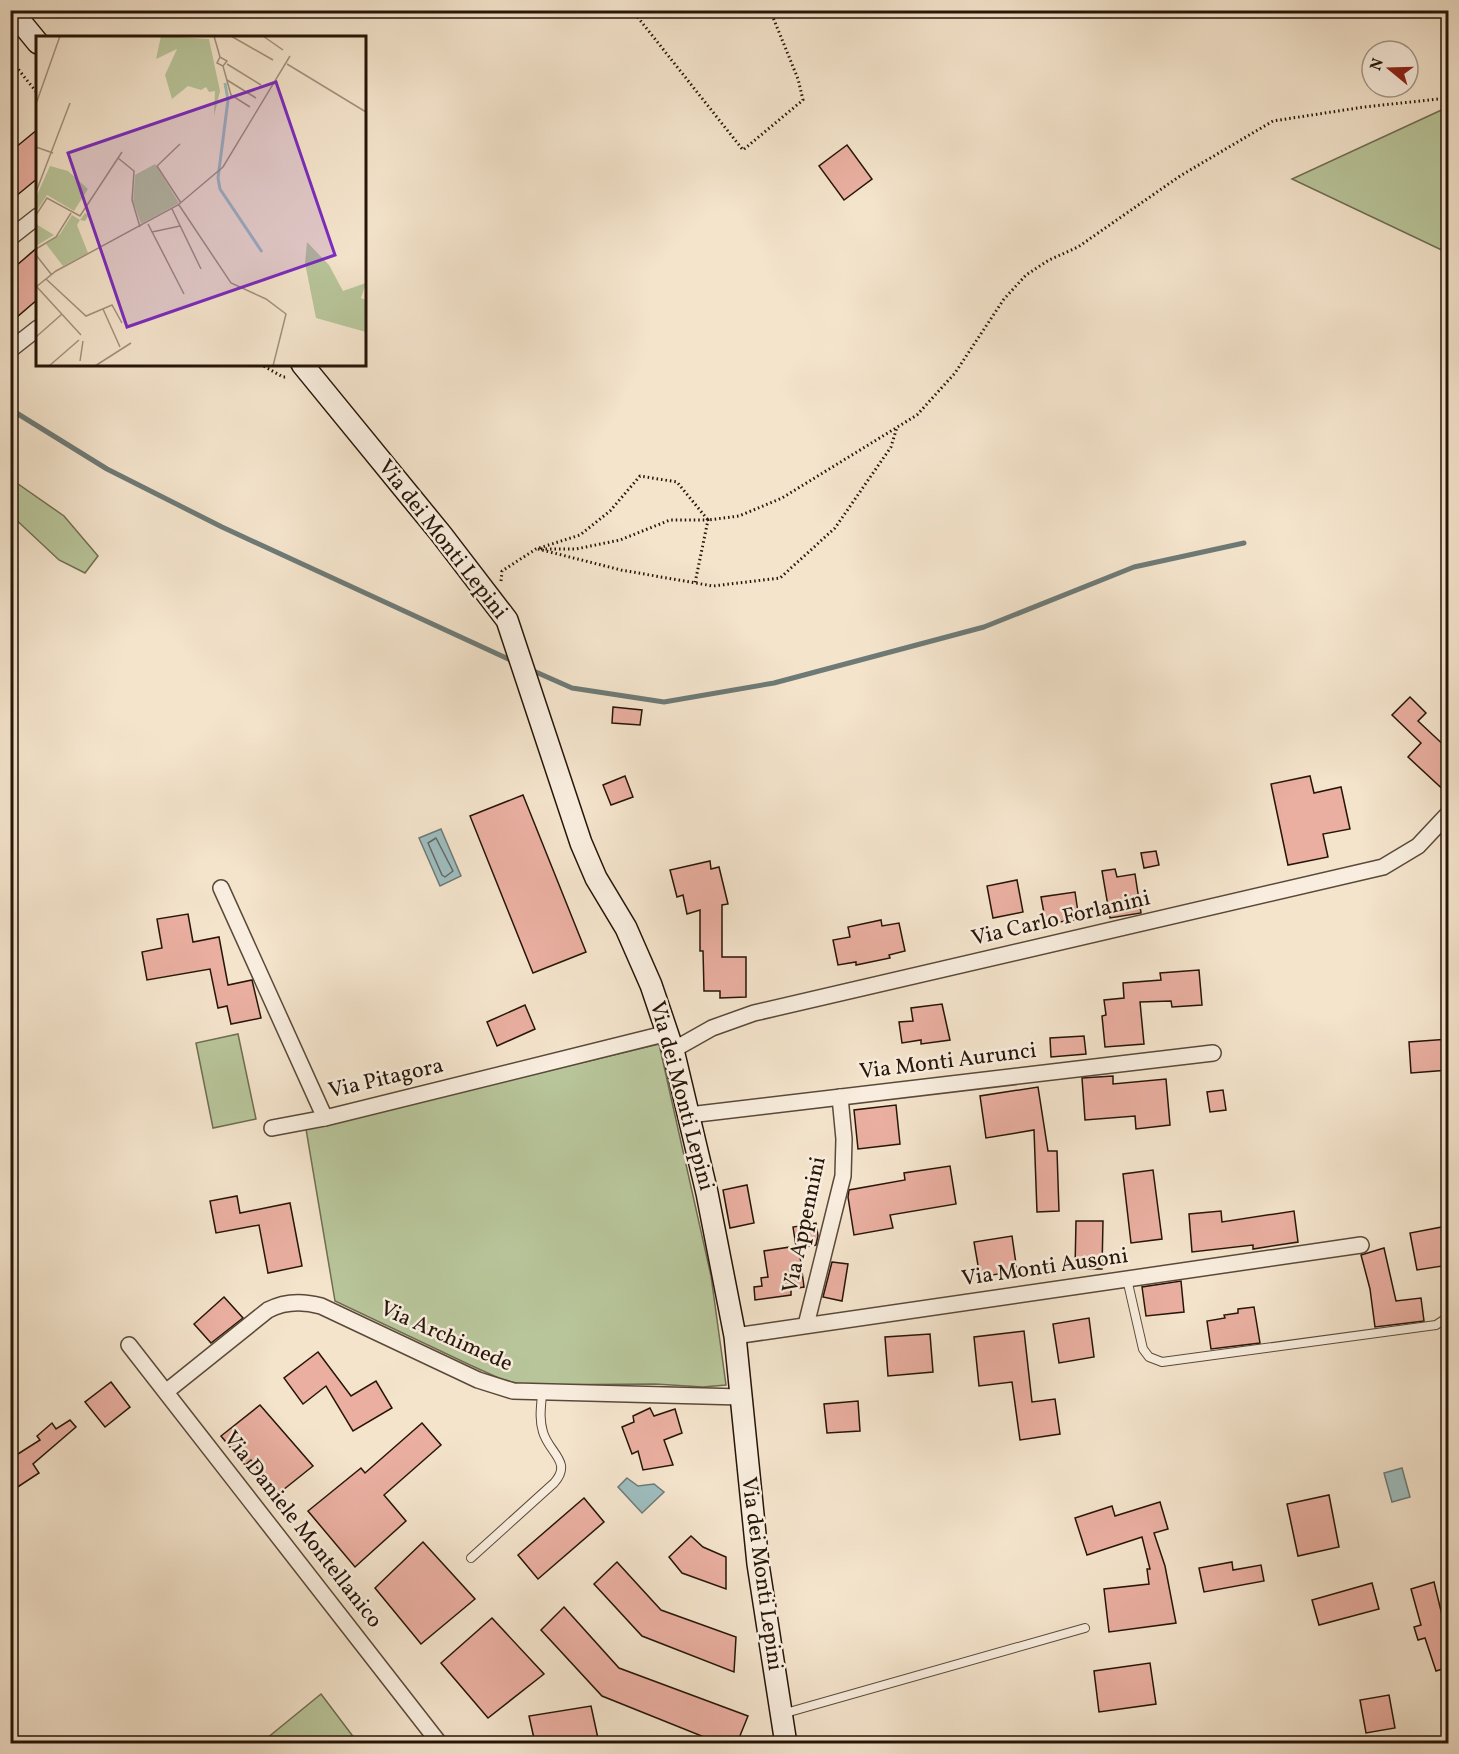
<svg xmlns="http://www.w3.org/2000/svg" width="1459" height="1754" font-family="Vollkorn,serif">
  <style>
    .green { fill: #b8c59a; stroke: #6f6d51; stroke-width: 1.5 }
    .water { fill: #9ebdbf; stroke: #6e7a76; stroke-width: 1.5 }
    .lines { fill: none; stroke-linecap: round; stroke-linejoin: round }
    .shore { stroke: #626964; stroke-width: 1.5 }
    .stream { stroke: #6e7a76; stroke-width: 5 }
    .building { fill: #eaafa1; stroke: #261508; stroke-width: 1.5 }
    .lane-casing { stroke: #5a4939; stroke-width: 10 }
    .street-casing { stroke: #5a4939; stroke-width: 18 }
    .secondary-casing { stroke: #261508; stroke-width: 24 }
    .path { stroke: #261508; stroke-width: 3; stroke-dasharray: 1.5 3; stroke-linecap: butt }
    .lane { stroke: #f8edde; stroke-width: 8 }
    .street { stroke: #f8edde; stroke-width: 15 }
    .secondary { stroke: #f8edde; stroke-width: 21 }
    .labels { text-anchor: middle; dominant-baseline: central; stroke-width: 5; stroke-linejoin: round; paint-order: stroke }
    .street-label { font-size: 22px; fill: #261508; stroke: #f8edde }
    .inset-river { fill: none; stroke: #9ebdbf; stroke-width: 3 }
    .inset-road { fill: none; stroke: #a2917e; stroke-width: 1.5 }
    .view { fill: #7b2cbf; fill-opacity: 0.15; stroke: #7b2cbf; stroke-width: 3 }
    .inset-edge { fill: none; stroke: #261508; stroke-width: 3 }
  </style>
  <rect width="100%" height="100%" fill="#f4e4cc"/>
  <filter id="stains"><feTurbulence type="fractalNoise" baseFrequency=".00333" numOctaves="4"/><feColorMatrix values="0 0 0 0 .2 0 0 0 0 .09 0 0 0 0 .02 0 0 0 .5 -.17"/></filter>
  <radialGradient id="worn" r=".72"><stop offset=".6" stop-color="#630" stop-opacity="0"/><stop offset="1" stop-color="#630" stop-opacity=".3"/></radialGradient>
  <g class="green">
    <path d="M1448,107V253L1292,179Z"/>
    <path d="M11,479L64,516L98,556L85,573L59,560L11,515Z"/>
    <path d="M238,1034L256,1119L213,1128L196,1043Z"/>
    <path d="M659,1044L711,1276L726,1385L703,1387L655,1384L526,1385L503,1380L470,1365L335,1301L306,1129Z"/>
    <path d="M321,1694L358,1743H261Z"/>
  </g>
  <g class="water">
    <path d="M441,829L461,876L440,886L419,838Z"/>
    <path d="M1402,1468L1410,1497L1392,1502L1384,1473Z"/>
    <path d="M627,1478L638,1486L654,1484L664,1492L642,1513L618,1487Z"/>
  </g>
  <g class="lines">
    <path class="shore" d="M436,838L453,871L445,877L442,875L428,843Z"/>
    <g class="stream">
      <path d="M10,409L107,469L222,527L515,662"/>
      <path d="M529,669L572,688L664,702L774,683L984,627L1134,567L1244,543"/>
    </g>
  </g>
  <g class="building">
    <path d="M38,129V178L10,201V152Z"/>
    <path d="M847,145L872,179L844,200L819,166Z"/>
    <path d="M38,247V299L10,323V271Z"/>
    <path d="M1410,697L1426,713L1418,721L1449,750V795L1408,757L1421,743L1392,715Z"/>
    <path d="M613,707L642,710L640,725L612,723Z"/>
    <path d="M625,776L633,797L611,805L603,785Z"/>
    <path d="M1310,776L1314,793L1341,787L1350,829L1323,834L1328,857L1288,865L1271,784Z"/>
    <path d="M523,795L586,952L533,973L470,816Z"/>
    <path d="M1156,851L1159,865L1144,868L1141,853Z"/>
    <path d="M710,861L711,869L719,867L728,904L722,905V957H746V997L720,998V991H704L703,951H700V910L687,914L683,895L677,897L670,870Z"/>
    <path d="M1115,869L1117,877L1135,874L1141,913L1110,918L1102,871Z"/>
    <path d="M1017,880L1023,912L993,918L987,886Z"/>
    <path d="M1075,892L1079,919L1046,924L1041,897Z"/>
    <path d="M188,914L193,942L219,937L228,985L252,980L261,1018L231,1024L227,1006L218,1008L210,969L147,980L142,952L162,948L157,919Z"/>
    <path d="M881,920L882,926L899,923L905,951L889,955L890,958L856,965V962L838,965L833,940L850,937L848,927Z"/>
    <path d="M1199,970L1202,1005L1172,1007L1171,1001L1140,1002L1144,1044L1105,1047L1102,1016L1106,1015L1104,1000L1124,998L1123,983L1161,980L1160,973Z"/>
    <path d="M942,1004L950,1040L921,1044V1040L902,1043L899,1022L913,1021L911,1008Z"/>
    <path d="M525,1005L535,1029L497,1046L487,1022Z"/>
    <path d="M1084,1036L1086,1054L1051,1057L1050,1038Z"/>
    <path d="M1449,1039V1070L1411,1073L1409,1042Z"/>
    <path d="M1113,1076V1084L1166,1079L1170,1125L1136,1129L1135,1116L1085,1120L1082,1078Z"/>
    <path d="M1038,1087L1048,1151H1057L1059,1211L1037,1212L1034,1130L986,1138L980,1096Z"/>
    <path d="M1223,1090L1226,1110L1210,1112L1207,1092Z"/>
    <path d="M896,1105L900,1144L858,1149L854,1110Z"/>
    <path d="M950,1166L956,1204L890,1215L893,1228L854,1235L848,1197L849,1190L905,1180L904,1173Z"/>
    <path d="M1153,1170L1162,1239L1131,1243L1123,1174Z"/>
    <path d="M747,1185L754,1223L730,1228L723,1190Z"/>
    <path d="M237,1196L240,1213L290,1203L302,1266L268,1273L259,1225L216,1233L210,1201Z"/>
    <path d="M1221,1211L1222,1222L1294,1211L1298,1242L1253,1249V1245L1192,1252L1189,1214Z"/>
    <path d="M1076,1221H1103L1102,1269H1075Z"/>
    <path d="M816,1223L818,1236L816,1245L799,1248L804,1287L791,1289V1295L755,1300L754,1287L762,1286L761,1278L768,1277L764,1251L796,1246L793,1227Z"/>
    <path d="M1442,1227L1449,1265L1417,1270L1410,1233Z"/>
    <path d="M1012,1236L1017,1271L980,1277L974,1242Z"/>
    <path d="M1384,1248L1396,1301L1421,1298L1424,1321L1375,1327L1370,1289L1361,1255Z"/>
    <path d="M832,1262L848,1264L842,1301L823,1297Z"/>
    <path d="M1181,1281L1184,1312L1146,1316L1142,1287Z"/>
    <path d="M224,1297L243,1318L211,1343L194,1324Z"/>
    <path d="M1254,1307L1260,1343L1211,1349L1207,1321L1225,1318L1224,1315L1238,1313V1309Z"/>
    <path d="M1089,1318L1094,1357L1059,1363L1053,1324Z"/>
    <path d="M1024,1331L1032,1402L1055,1399L1060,1434L1020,1440L1012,1382L979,1386L974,1337Z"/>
    <path d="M930,1334L933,1372L888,1376L885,1337Z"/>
    <path d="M318,1352L351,1396L376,1381L392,1408L353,1431L326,1386L303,1404L284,1378Z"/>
    <path d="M111,1382L130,1407L105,1427L85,1402Z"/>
    <path d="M858,1401L860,1431L827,1433L824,1404Z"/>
    <path d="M260,1405L313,1466L278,1494L251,1460L245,1465L221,1436Z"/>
    <path d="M650,1408L654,1416L675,1409L682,1433L664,1440L673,1465L643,1470L638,1451L632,1454L622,1427L634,1422L633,1416Z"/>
    <path d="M70,1420L76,1427L33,1464L39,1473L10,1492V1459L40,1440L37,1436L52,1423L56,1429Z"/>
    <path d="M422,1423L441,1445L384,1495L406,1521L355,1567L308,1511L361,1468L365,1473Z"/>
    <path d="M1329,1495L1339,1547L1298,1556L1287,1504Z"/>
    <path d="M584,1498L604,1522L538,1579L518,1555Z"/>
    <path d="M1160,1502L1168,1529L1154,1533L1165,1566L1176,1623L1109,1632L1104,1589L1149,1584L1147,1569H1150L1142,1537L1087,1555L1075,1518L1112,1506L1115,1516Z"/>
    <path d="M691,1536L703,1547L726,1557V1589L682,1573L669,1557Z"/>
    <path d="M423,1542L475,1599L421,1644L375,1588Z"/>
    <path d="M617,1562L661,1610L736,1637L734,1672L642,1636L594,1584Z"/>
    <path d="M1232,1562L1233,1570L1261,1565L1264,1581L1204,1592L1199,1568Z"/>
    <path d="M1434,1582L1449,1644V1667L1436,1671L1425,1638L1418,1640L1414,1627L1421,1625L1411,1589Z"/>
    <path d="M1372,1583L1379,1609L1319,1625L1312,1600Z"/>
    <path d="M564,1607L619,1668L748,1716L737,1743H719L602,1696L541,1630Z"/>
    <path d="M492,1618L544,1674L488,1718L441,1663Z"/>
    <path d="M1150,1663L1156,1704L1099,1712L1094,1671Z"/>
    <path d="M1389,1695L1395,1728L1366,1733L1360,1700Z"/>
    <path d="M591,1706L599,1743H535L529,1716Z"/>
  </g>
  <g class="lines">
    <g class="lane-casing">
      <g id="lane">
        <path d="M1127,1279L1143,1349L1149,1357L1162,1362L1436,1325L1448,1317"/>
        <path d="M471,1558L554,1483C573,1462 549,1453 543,1432C539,1419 541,1407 542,1394"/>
        <path d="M782,1714L1085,1628"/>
      </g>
    </g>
    <g class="street-casing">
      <g id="street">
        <path d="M10,238L38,216"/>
        <path d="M10,350L38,328"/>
        <path d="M221,888L325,1118L668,1033"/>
        <path d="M673,1050L712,1028L754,1013L1383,867L1418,846L1448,814"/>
        <path d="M689,1115L1213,1053"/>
        <path d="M272,1128L325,1118"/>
        <path d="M806,1325L843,1176L844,1139L840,1097"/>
        <path d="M735,1336L1361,1245"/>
        <path d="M129,1345L440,1744"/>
        <path d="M167,1391L268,1310C285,1301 303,1301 321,1306L478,1380L513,1391L741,1397"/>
      </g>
    </g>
    <g class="secondary-casing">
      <g id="secondary">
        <path d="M11,10L38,43"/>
        <path d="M302,364L441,534L507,620L581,843L596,878L626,928L651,985L673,1050L707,1193L735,1336L758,1564L786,1744"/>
      </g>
    </g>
    <g class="path">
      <path d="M632,10L743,150L803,100L798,79L770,10"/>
      <path d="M10,59L38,94"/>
      <path d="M260,364L283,377H287"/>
      <path d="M538,549L621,570L713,586L780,578L835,528L891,447L897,427"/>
      <path d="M541,549H576L620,540L670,520H708L695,583"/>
      <path d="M501,581L502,571L536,549L580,535L610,511L640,476L677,482L708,520L739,516L782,498L917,415L955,373L1004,299L1026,275L1049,260L1078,247L1180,176L1273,121L1364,107L1448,98"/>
    </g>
    <use href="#lane" class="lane"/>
    <use href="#street" class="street"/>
    <use href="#secondary" class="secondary"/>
  </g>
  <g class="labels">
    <g class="street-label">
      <text transform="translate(442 540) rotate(52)">Via dei Monti Lepini</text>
      <text transform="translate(1061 919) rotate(-13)">Via Carlo Forlanini</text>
      <text transform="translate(948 1062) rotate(-7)">Via Monti Aurunci</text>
      <text transform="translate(386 1079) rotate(-13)">Via Pitagora</text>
      <text transform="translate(681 1096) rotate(75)">Via dei Monti Lepini</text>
      <text transform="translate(805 1225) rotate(-78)">Via Appennini</text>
      <text transform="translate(1045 1268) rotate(-8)">Via Monti Ausoni</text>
      <text transform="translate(446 1337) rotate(24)">Via Archimede</text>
      <text transform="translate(302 1530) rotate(52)">Via Daniele Montellanico</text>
      <text transform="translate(761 1574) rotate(82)">Via dei Monti Lepini</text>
    </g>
  </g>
  <g transform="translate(36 36)">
    <rect width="330" height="330" fill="#f4e4cc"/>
    <path d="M125,0L173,3L184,55L178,80L179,55L173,56L170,51L165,54L152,50L136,63L129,39L141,13L120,23ZM119,128L143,167L105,188L97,165L99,139ZM14,130L32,135L52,153L38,175L11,159L0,176V161ZM49,177L53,179L49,185L44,184L41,189L52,217L27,230L10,208L24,198L36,179L44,184ZM0,188L18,199L0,210ZM271,206L293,229L307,255L330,247L325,262L330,264V296L280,282L269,227Z" fill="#b8c59a"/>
    <path class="inset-river" d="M189,47L192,64L182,142L184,153L226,216"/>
    <path class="inset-road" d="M178,0L184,21M195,0L237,24M227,0L247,14M191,28L225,49M251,28L330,76M187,30L191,25L184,21L181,27L187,30L195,59L214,71M191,44L220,62M0,68L24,0M144,108L121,130L145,167M0,111L17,117M82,122L98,135L96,164L104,191M0,156L34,67M143,169L195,247L230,263L250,278L237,330M136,173L165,233M0,179L11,162L44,180L86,116M112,188L148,258M116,196L144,190M0,213L20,201L35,177M0,219L15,238M10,243L50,280L76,269L86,287M0,251L20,235L142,169L187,131L254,20M1,251L45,299M67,273L84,311M0,301L26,278M44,325L47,305M13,330L43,304M59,330L95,307"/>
    <path class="view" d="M240,46L299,219L91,291L32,117Z"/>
    <rect width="330" height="330" class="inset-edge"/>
  </g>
  <rect width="1459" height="1754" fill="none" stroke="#f4e4cc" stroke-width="36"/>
  <rect x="12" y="12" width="1435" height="1730" fill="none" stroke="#261508" stroke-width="3"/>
  <rect x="18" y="18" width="1423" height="1718" fill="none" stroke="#261508" stroke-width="1.5"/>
  <g transform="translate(1390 69) rotate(289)"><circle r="28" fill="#f8edde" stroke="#a49788" stroke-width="1.5"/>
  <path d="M0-4.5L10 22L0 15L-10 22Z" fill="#8f2418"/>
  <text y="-9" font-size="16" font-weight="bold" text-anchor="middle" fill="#261508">N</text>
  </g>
  <rect width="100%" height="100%" filter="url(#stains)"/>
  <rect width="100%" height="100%" fill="url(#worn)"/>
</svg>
